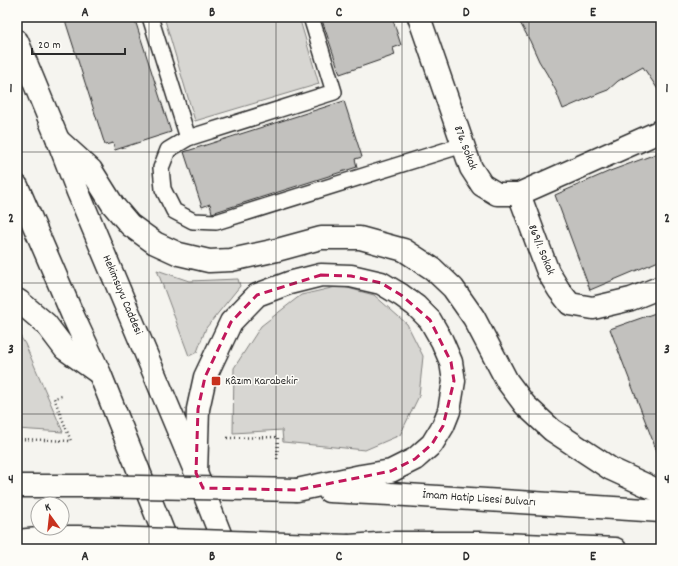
<svg xmlns="http://www.w3.org/2000/svg" width="678" height="566" font-family="Dekko,sans-serif">
  <style>
    .green { fill: #d7d6d2; stroke: #81807e }
    .building { fill: #c2c1be; stroke: #2b2b2b }
    .lines { fill: none; stroke-linecap: round; stroke-linejoin: round }
    .lane-casing { stroke: #2b2b2b; stroke-width: 18 }
    .street-casing { stroke: #2b2b2b; stroke-width: 25 }
    .primary-casing { stroke: #2b2b2b; stroke-width: 25 }
    .path { stroke: #2b2b2b; stroke-width: 2.5; stroke-dasharray: 1 3; stroke-linecap: butt }
    .lane { stroke: #fdfcf7; stroke-width: 15 }
    .street { stroke: #fdfcf7; stroke-width: 22 }
    .primary { stroke: #fdfcf7; stroke-width: 22 }
    .primary-bridge-casing { stroke: #2b2b2b; stroke-width: 25; stroke-linecap: butt }
    .primary-bridge { stroke: #fdfcf7; stroke-width: 22 }
    .marked { fill: none; stroke: #c2185b; stroke-width: 3; stroke-dasharray: 8 5; stroke-linejoin: round }
    .grid { fill: none; stroke: #2b2b2b; stroke-width: 1; stroke-opacity: 0.55 }
    .poi-dot { fill: #c8321e; stroke: #fdfcf7; stroke-width: 1.5 }
    .labels { text-anchor: middle; dominant-baseline: central; stroke-width: 3; stroke-linejoin: round; paint-order: stroke }
    .street-label { font-size: 12px; fill: #2b2b2b; stroke: #fdfcf7 }
    .poi-label { font-size: 12px; fill: #2b2b2b; stroke: #fdfcf7; text-anchor: start }
    .neatline { fill: none; stroke: #2b2b2b; stroke-width: 1.5 }
    .grid-label { font-size: 13px; text-anchor: middle; font-weight: bold; fill: #2b2b2b }
  </style>
  <rect width="100%" height="100%" fill="#f5f4ef"/>
  <filter id="ink" filterUnits="userSpaceOnUse"><feTurbulence type="fractalNoise" baseFrequency=".025" numOctaves="2"/><feDisplacementMap in="SourceGraphic" scale="8" xChannelSelector="R" yChannelSelector="G"/><feConvolveMatrix kernelMatrix="1 2 1 2 8 2 1 2 1" color-interpolation-filters="sRGB"/></filter>
  <g filter="url(#ink)">
    <g class="green">
      <path d="M164,17H299L319,84L195,121Z"/>
      <path d="M157,270L189,281L238,279L240,286L206,328L197,352L189,356Z"/>
      <path d="M340,286L374,295L407,324L423,356L419,396L400,435L365,450L283,442L282,430L233,433L234,368L261,326L301,295Z"/>
      <path d="M17,331L25,344L63,432L17,429Z"/>
    </g>
    <g class="building">
      <path d="M64,17H134L171,132L115,150L113,143L105,145Z"/>
      <path d="M321,17H392L401,45L393,48L395,55L340,74Z"/>
      <path d="M517,17H661V94L643,67L618,81L608,90L600,93L563,109L556,91L547,74L539,61L530,41Z"/>
      <path d="M344,101L362,157L355,159L357,167L212,213L210,204L202,207L184,152Z"/>
      <path d="M661,152V260L590,290L555,195L610,171Z"/>
      <path d="M661,311V457H659L610,329Z"/>
    </g>
    <g class="lines">
      <g class="lane-casing">
        <g id="lane">
          <path d="M150,17L188,138"/>
          <path d="M311,17L334,92L188,138L168,150L161,168L163,189L174,211L193,221L216,222L463,145"/>
        </g>
      </g>
      <g class="street-casing">
        <g id="street">
          <path d="M419,17L471,168L482,185L497,194H519L661,131"/>
          <path d="M519,194L548,272L559,290L570,304L593,308L631,299L661,287"/>
        </g>
      </g>
      <g class="primary-casing">
        <g id="primary">
          <path d="M17,41L58,140L78,192L196,473L226,549"/>
          <path d="M58,140L91,170L113,205L130,225L155,243L179,254L209,261L231,260L277,250L321,238H360L404,250L433,269L453,288L474,318L507,381L525,405L552,430L599,461L611,469L661,492"/>
          <path d="M17,186L73,316L100,374L170,549"/>
          <path d="M17,300L20,302L46,324L65,349L99,373"/>
          <path d="M196,473L198,409L205,377L231,322L257,295L289,283L321,275L351,276L381,283L401,295L416,306L430,320L442,341L451,362L454,381L449,411L443,426L432,444L424,451L415,459L391,471L361,476L297,490"/>
          <path d="M17,486H86"/>
          <path d="M329,491L390,494L661,511"/>
          <path d="M17,541L60,537"/>
          <path d="M349,546L392,543H480L615,549"/>
        </g>
      </g>
      <g class="path">
        <path d="M227,438L278,437L277,462"/>
        <path d="M20,439L71,441L54,398L62,396"/>
      </g>
      <use href="#lane" class="lane"/>
      <use href="#street" class="street"/>
      <use href="#primary" class="primary"/>
      <g class="primary-bridge-casing">
        <g id="primary-bridge">
          <path d="M86,486L297,490"/>
          <path d="M60,537H78L349,546"/>
        </g>
      </g>
      <use href="#primary-bridge" class="primary-bridge"/>
    </g>
  </g>
  <path class="marked" d="M321,275L351,276L381,283L401,295L430,320L451,362L454,381L443,426L432,444L415,459L391,471L297,490L203,488L196,473L198,409L205,377L231,322L257,295Z"/>
  <path class="grid" d="M149,17V549M276,17V549M402,17V549M529,17V549M17,152H661M17,283H661M17,414H661"/>
  <rect class="poi-dot" x="211" y="376" width="10" height="10" rx="2"/>
  <g class="labels">
    <g class="street-label">
      <text transform="translate(465 148) rotate(69)">876. Sokak</text>
      <text transform="translate(541 250) rotate(68)">869/1. Sokak</text>
      <text transform="translate(122 295) rotate(67)">Hekimsuyu Caddesi</text>
      <text transform="translate(479 499) rotate(4)">İmam Hatip Lisesi Bulvarı</text>
    </g>
    <g class="poi-label">
      <text x="225" y="381">Kâzım Karabekir</text>
    </g>
  </g>
  <rect width="678" height="566" fill="none" stroke="#fdfcf7" stroke-width="44"/>
  <g transform="translate(50 516) rotate(345)"><circle r="19" fill="#fdfcf7" stroke="#a9a8a5"/>
  <path d="M0-3L7 15L0 10L-7 15Z" fill="#c8321e"/>
  <text y="-6" font-size="11" font-weight="bold" text-anchor="middle" fill="#2b2b2b">K</text>
  </g>
  <path d="M32 48v6h93v-6" fill="none" stroke="#2b2b2b" stroke-width="2"/>
  <text x="38" y="48" font-size="12" fill="#2b2b2b" stroke="#fdfcf7" stroke-width="3" paint-order="stroke">20 m</text>
  <rect x="22" y="22" width="634" height="522" class="neatline"/>
  <g class="grid-label">
    <text x="85" y="16">A</text>
    <text x="212" y="16">B</text>
    <text x="339" y="16">C</text>
    <text x="466" y="16">D</text>
    <text x="593" y="16">E</text>
    <text x="11" y="92">1</text>
    <text x="667" y="92">1</text>
    <text x="11" y="222">2</text>
    <text x="667" y="222">2</text>
    <text x="11" y="353">3</text>
    <text x="667" y="353">3</text>
    <text x="11" y="483">4</text>
    <text x="667" y="483">4</text>
    <text x="85" y="560">A</text>
    <text x="212" y="560">B</text>
    <text x="339" y="560">C</text>
    <text x="466" y="560">D</text>
    <text x="593" y="560">E</text>
  </g>
</svg>
